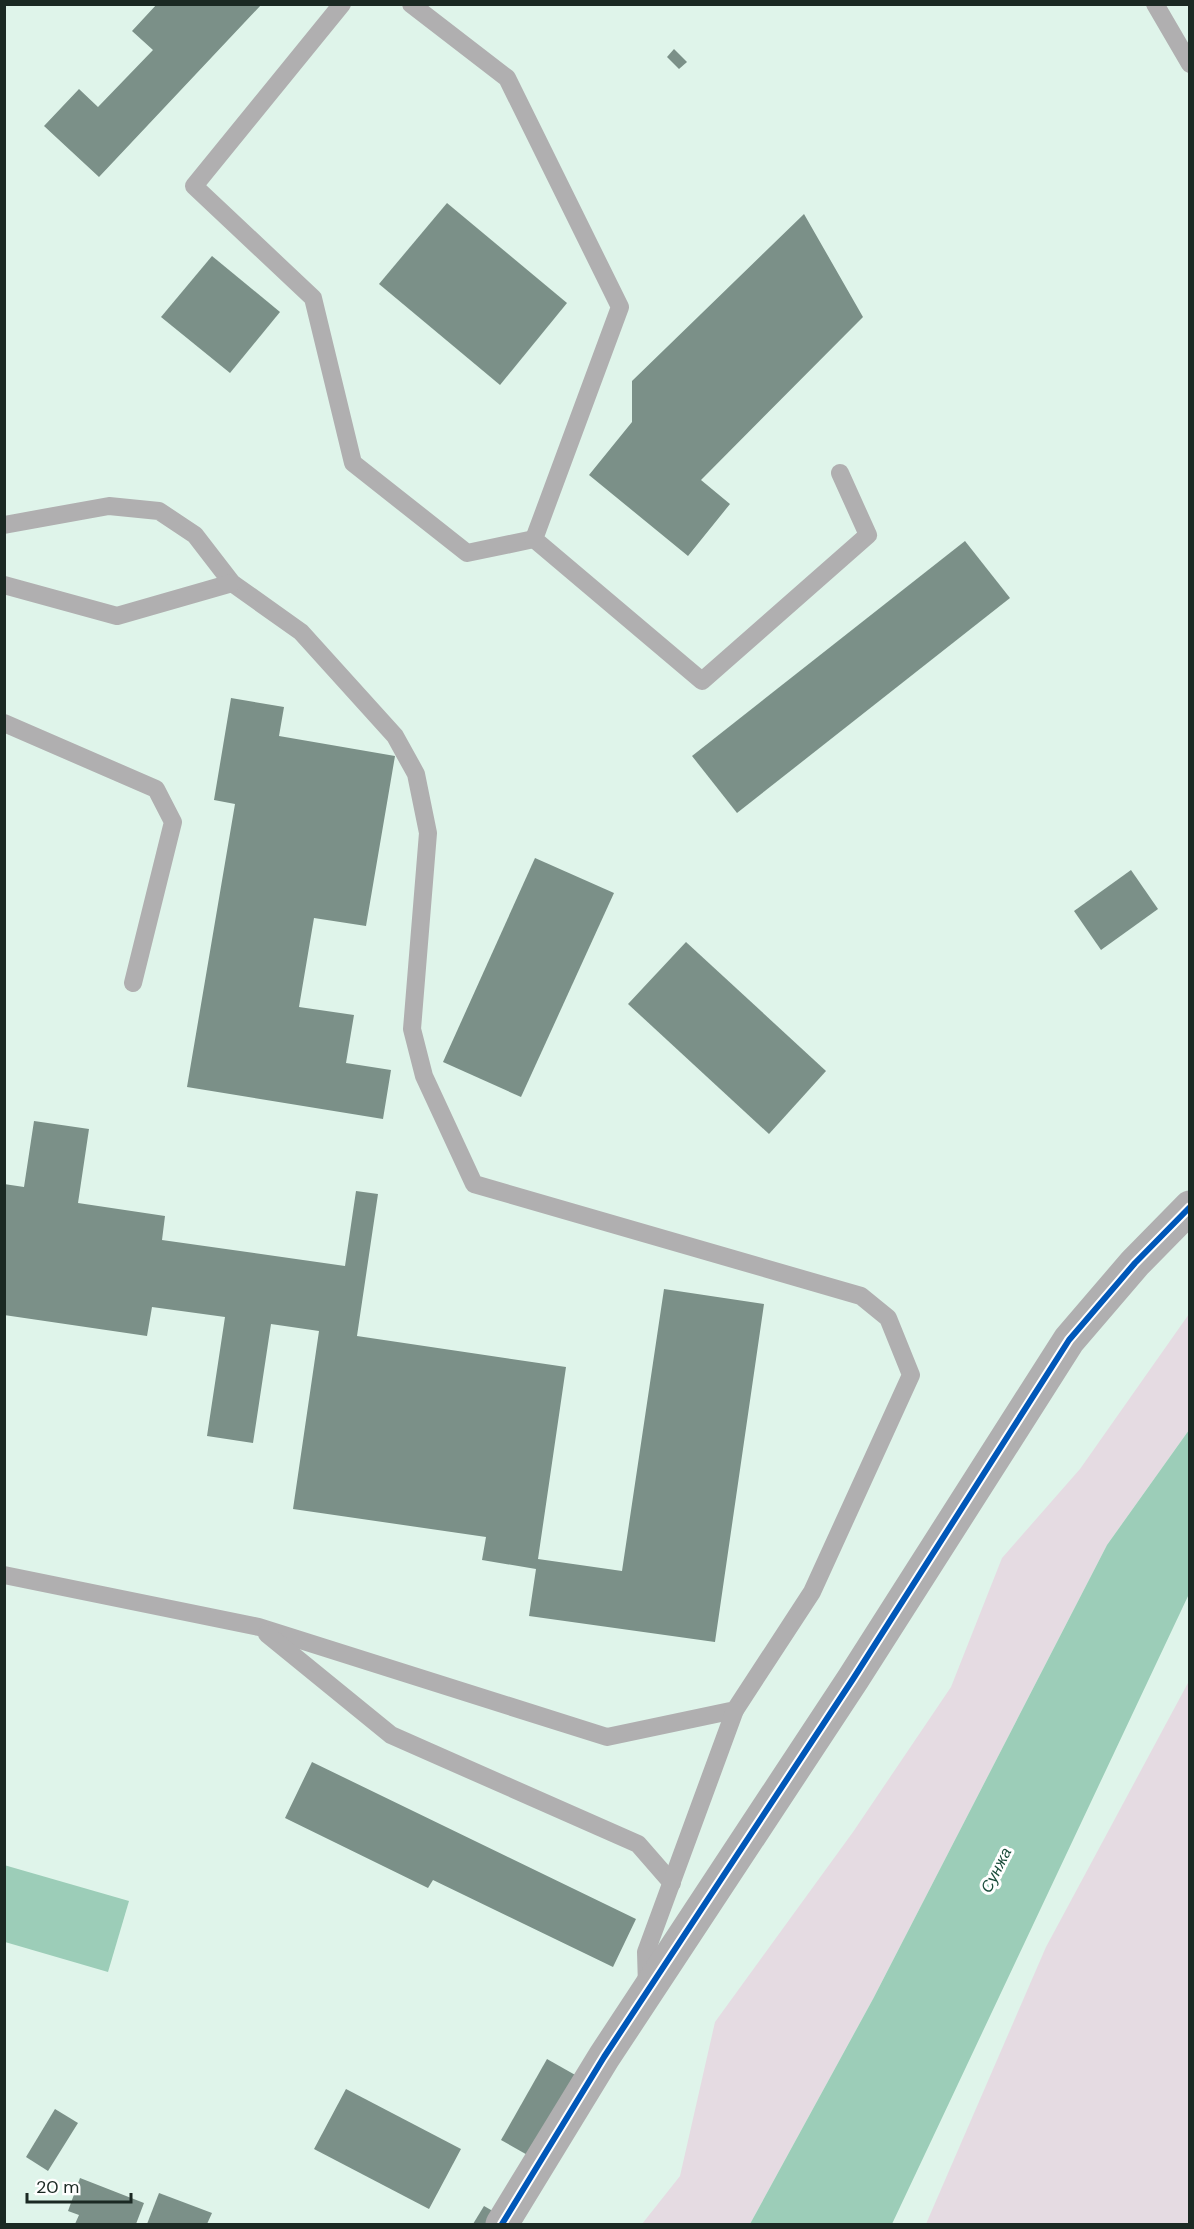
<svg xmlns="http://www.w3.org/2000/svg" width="1194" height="2229" font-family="'DM Sans',sans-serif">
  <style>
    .green { fill: #e5dbe2 }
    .water { fill: #9ccdb8 }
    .building { fill: #7b9088 }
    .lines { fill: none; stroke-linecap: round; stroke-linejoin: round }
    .lane { stroke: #b0afb0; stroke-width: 18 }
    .street { stroke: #b0afb0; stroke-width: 33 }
    .cycleway-casing { stroke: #fff; stroke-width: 10 }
    .cycleway { stroke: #0057b8; stroke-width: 6 }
    .labels { text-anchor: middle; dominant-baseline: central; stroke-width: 6; stroke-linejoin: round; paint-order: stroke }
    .water-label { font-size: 16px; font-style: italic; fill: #1a4c3a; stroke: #fff }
  </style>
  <rect width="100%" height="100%" fill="#dff4ea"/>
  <g class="green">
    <path d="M1189,1314V1430L1107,1545L873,1999L750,2224H642L680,2176L715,2022L853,1832L951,1687L1002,1558L1080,1469Z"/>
    <path d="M1189,1681V2224H926L1046,1947Z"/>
  </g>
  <g class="water">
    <path d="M1189,1430V1594L892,2224H750L873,1999L1107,1545Z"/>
    <path d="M4,1865L129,1901L108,1972L5,1942Z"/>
  </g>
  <g class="building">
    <path d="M157,4H262L99,177L44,126L79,89L98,107L153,50L132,31Z"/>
    <path d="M674,49L687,62L679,69L667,57Z"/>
    <path d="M447,203L567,303L500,385L379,284Z"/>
    <path d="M804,214L863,317L701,480L730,504L688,556L589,475L632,422V381Z"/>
    <path d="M212,256L280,312L230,373L161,317Z"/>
    <path d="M965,541L1010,598L737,813L692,756Z"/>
    <path d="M231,698L284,707L279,736L395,756L366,926L314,918L299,1007L354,1015L346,1063L391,1070L383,1119L187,1087L235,804L214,800Z"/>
    <path d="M535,858L614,893L521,1097L443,1062Z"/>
    <path d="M1131,870L1158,909L1101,950L1074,911Z"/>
    <path d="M686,942L826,1071L769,1134L628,1004Z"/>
    <path d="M34,1121L89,1129L78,1203L165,1216L162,1240L345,1266L356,1191L378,1194L357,1336L566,1367L538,1559L622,1571L664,1289L764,1304L715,1642L529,1616L536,1569L482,1560L486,1537L293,1509L319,1331L271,1324L253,1443L207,1436L225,1317L152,1307L147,1336L4,1315V1184L24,1187Z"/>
    <path d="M312,1762L636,1919L613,1967L433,1880L428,1888L285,1818Z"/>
    <path d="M547,2059L577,2076L531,2157L501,2140Z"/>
    <path d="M346,2089L461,2149L429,2209L314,2149Z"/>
    <path d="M55,2109L78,2123L48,2171L26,2157Z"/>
    <path d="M80,2178L144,2203L136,2224H75L79,2215L68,2211Z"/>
    <path d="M159,2193L212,2213L207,2224H147Z"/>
    <path d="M484,2206L498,2214L492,2224H473Z"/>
  </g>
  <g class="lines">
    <g class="lane">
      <path d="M342,4L194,186L313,298L353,463L467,553L534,539"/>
      <path d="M411,4L507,78L620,307L534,539L702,681L868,535L840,473"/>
      <path d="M1155,4L1190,64"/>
      <path d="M4,525L109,506L159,511L195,535L232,583L301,632L395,736L416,774L428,833L412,1029L424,1076L474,1184L861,1296L888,1318L911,1375L812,1592L735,1710L607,1737L259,1627L4,1575"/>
      <path d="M4,585L117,616L232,583"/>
      <path d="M4,723L156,789L173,822L133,983"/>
      <path d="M267,1634L391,1735L638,1844L672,1883"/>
      <path d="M647,1986L646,1952L735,1710"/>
    </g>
    <path class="street" d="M502,2224L604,2057L853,1679L1069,1340L1135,1263L1190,1207"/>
    <g class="cycleway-casing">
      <path id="cycleway" d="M502,2224L604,2057L853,1679L1069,1340L1135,1263L1190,1207"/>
    </g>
    <use href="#cycleway" class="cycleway"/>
  </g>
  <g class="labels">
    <g class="water-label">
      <text transform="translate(996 1870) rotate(-63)">Сунжа</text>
    </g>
  </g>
  <rect width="1194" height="2229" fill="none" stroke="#1b2923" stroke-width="12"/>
  <path d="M27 2193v9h104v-9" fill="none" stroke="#1b2923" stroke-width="3"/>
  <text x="36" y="2193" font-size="18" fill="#1b2923" stroke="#ffffff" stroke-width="4.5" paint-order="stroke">20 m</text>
</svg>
